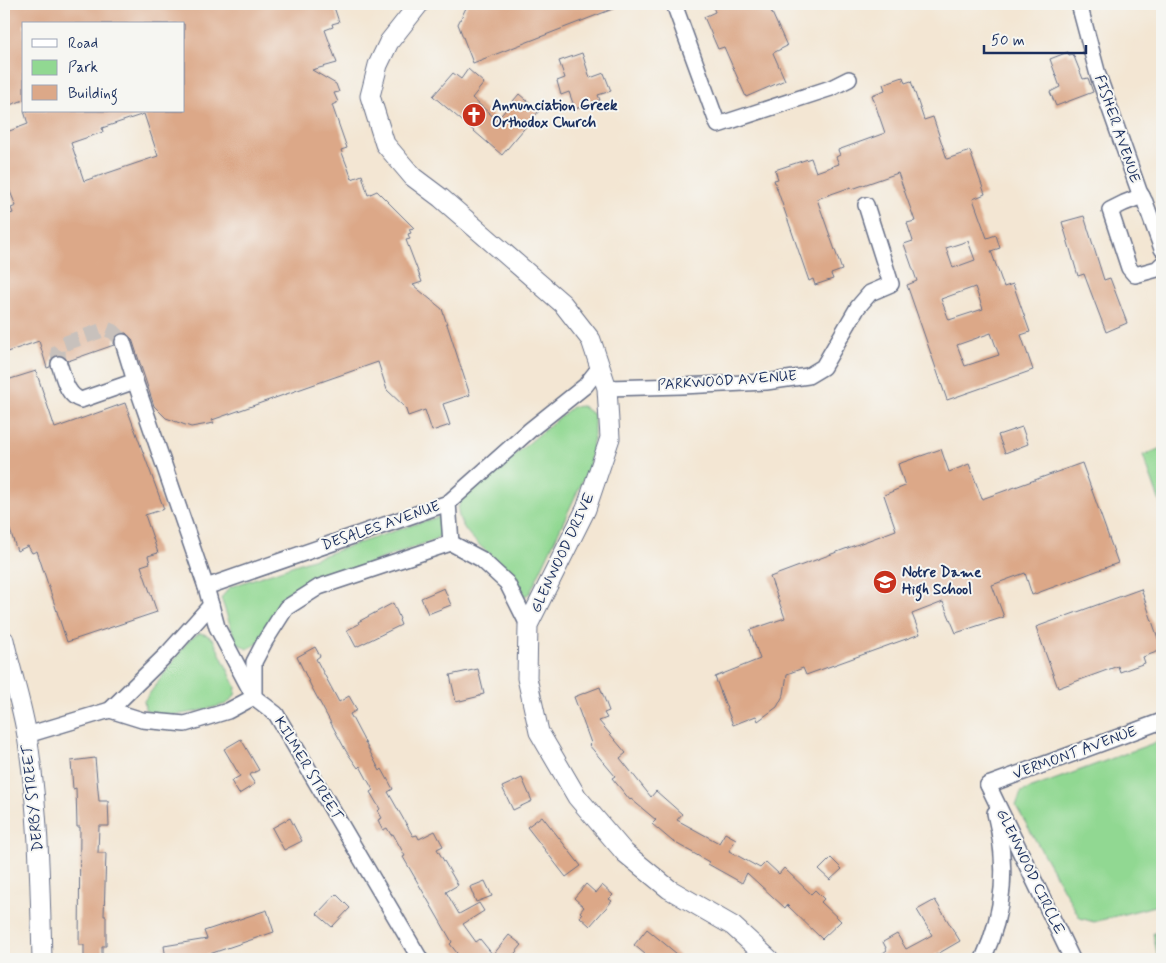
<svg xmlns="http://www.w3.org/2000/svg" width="1166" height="963" font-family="Mynerve,sans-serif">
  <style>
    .green { fill: #91d892; stroke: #568478 }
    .building { fill: #dca888; fill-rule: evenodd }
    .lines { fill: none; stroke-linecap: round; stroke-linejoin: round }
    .minor-tunnel { stroke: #c8c1bc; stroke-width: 15; stroke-dasharray: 15 8; stroke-linecap: butt }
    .minor-casing { stroke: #676f87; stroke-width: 18 }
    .tertiary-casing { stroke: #676f87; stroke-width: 21 }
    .minor { stroke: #fff; stroke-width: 15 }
    .tertiary { stroke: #fff; stroke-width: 19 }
    .labels { text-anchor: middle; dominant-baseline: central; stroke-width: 4; stroke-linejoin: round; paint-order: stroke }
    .poi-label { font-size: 15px; font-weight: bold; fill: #1b2f5e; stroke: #f6f6f2; text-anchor: start }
    .street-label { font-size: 15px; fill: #1b2f5e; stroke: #f6f6f2 }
  </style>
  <rect width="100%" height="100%" fill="#f6f6f2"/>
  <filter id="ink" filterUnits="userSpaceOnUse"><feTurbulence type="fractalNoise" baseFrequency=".02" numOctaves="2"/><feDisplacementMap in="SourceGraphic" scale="10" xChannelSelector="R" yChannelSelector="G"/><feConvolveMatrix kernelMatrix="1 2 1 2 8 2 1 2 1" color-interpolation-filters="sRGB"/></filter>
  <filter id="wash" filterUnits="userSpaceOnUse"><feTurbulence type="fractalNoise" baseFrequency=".0096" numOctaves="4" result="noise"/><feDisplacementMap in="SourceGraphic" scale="20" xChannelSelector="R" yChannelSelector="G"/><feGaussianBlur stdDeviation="1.12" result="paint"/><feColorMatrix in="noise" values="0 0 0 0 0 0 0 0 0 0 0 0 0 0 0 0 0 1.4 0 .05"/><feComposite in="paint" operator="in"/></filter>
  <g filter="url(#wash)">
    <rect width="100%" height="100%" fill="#f3e6d3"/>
    <g class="green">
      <path d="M582,406L594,415V435L589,467L530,593L525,596C517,590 514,579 507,571C493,554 459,535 458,510C458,507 460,503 462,499L572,407Z"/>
      <path d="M1162,448V508L1143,455Z"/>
      <path d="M442,516L444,532L434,540L304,587L288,598L257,644L247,649L236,642L221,598L230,587L412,525Z"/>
      <path d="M200,633L207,635L213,639L236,687L235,695L227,704C206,709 162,723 145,709L144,701L189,640Z"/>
      <path d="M1162,740V904L1094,922L1080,918L1016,806L1021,792Z"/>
      <path d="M1162,932V959H1158L1153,933Z"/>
    </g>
    <g id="blocks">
      <g class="building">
        <path d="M4,4H333L339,22L332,24L333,27L325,30L337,63L312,70L336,84L339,92L334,93L338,102L332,105L347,148L341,150L352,179L362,175L368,195L377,191L414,228L409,229L411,233L408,234L410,239L406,240L422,282L413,285L442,309L470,395L443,404L450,425L432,431L425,410L408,416L405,407L387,390L378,362L212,420L214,423L191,427L166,418L154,406L132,339L126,333H121L117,335L114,339V345L68,361L61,355H55L52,358L50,367L47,368L39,341L4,353V216L13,213L11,208L16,206L4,177V133L28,124L24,111H184V24H24V100L4,107V50L8,48L4,37ZM144,114L158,156L84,181L71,143L103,132L102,128Z"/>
        <path d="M468,4H623V5L473,63L458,24Z"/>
        <path d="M712,4H768L787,46L773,53L785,80L746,97L724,47L718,49L704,17L715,12Z"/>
        <path d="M1068,52L1069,55L1073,54L1083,79L1088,78L1093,92L1056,106L1050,92L1060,87L1050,59Z"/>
        <path d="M582,53L590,78L604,73L611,91L598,95L600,100L575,109L569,92L561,95L557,81L565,78L559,61Z"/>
        <path d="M468,69L484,83L472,98L497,120L519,94L539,111L502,155L433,96L453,73L461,79Z"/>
        <path d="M903,77L905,83L911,81L924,120L933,117L947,159L970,151L985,194L973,199L987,238L996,235L1000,248L991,251L1004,287L1013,284L1030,332L1021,335L1033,370L947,400L907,285L917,281L904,244L913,241L907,223L915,221L898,173L852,189L851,187L817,199L842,270L831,274L833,279L815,285L813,279L809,281L774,180L778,179L775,170L811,158L816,172L839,164L836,157L840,155L838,150L885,133L872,95L885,90L883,84ZM968,241L975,260L953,268L946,248ZM975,287L983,309L949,320L941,299ZM991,333L999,355L965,366L957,345Z"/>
        <path d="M1084,216L1104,280L1110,278L1127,323L1106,332L1084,274L1078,276L1062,222Z"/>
        <path d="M36,371L55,428L125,403L164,509L145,515L158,553L148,556L150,563L141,566L157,612L67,642L37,551L32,553L28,546L17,551L4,512V381Z"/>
        <path d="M1022,427L1028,444L1005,453L998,435Z"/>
        <path d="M941,449L949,472L969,464L982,499L1082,463L1118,563L1032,595L1025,573L992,585L1004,617L956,633L943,602L912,614L920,634L806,675L803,668L787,674L784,694L777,707L758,721L756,716L733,725L715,677L760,659L750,630L785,618L770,577L896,530L884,495L905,486L898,464Z"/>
        <path d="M444,588L451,605L428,614L421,598Z"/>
        <path d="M1141,589L1162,650L1143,657L1145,663L1120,672L1118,666L1058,688L1036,627Z"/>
        <path d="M393,603L400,619L399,620L401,625L356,647L347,630L359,624L358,622Z"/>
        <path d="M315,647L320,656L316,659L339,702L349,696L357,710L350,714L380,771L382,769L393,789L388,792L413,836L417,835L419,839L435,831L443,846L437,849L458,885L446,892L459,914L479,903L484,911L463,924L476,942L480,939L493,955L509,935L522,945L510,959H451L457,953L450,944L452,942L403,857L405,856L393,834L391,835L387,828L383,830L378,820L382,818L378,811L380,809L370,792L373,790L360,766L358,768L346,751L311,686L297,657Z"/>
        <path d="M478,669L484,694L480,695V696L456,702L450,675Z"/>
        <path d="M600,687L609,711L604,713L607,718L599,721L626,753L620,758L651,797L656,791L682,814L677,820L719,843L725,833L736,839L729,851L760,868L766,862L779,874L784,868L811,894L815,890L824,899L821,902L841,921L822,939L787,905L785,908L747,873L742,883L708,864L709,862L672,841L652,824L656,820L631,799L630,800L612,778L615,776L589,745L591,743L574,697Z"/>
        <path d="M241,739L259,770L249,775L255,784L239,794L231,781L240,776L224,749Z"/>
        <path d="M95,758L99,801H108L109,826H99L98,853H106L104,916H106V946H102V959H84V945H79L80,827H77L76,788L73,789L71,761Z"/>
        <path d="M522,778L532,801L513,810L502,787Z"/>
        <path d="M542,816L581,866L566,877L527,827Z"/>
        <path d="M290,818L302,841L284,850L272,828Z"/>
        <path d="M831,858L842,869L830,880L819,870Z"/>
        <path d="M485,881L492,896L476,902L470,887Z"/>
        <path d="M586,884L596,893L602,885L613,895L609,899L612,901L590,926L580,917L582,914L580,912L584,907L574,898Z"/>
        <path d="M336,894L350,908L332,927L317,914Z"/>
        <path d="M935,900L960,941L929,959H875L887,950L883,942L897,934L906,949L932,935L917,910Z"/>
        <path d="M267,910L274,932L195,959H166L164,946L207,939L204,931Z"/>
        <path d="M647,929L683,959H651L634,945Z"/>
      </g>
    </g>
  </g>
  <g filter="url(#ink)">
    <use href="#blocks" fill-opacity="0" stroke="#676f87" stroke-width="1"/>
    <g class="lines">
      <path class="minor-tunnel" d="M59,364L58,351L63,344L106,329L114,332L123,342"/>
      <g class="minor-casing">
        <g id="minor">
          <path d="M674,4L718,125L831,88L849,79"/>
          <path d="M1079,4L1098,75L1139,191L1145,202L1162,249"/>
          <path d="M1142,196L1124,203L1110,210L1129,268L1135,275L1157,269L1162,264"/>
          <path d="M59,364C64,377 66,395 81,400L135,381L123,342"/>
          <path d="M135,381L206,587L217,627L254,697L276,714L420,959"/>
          <path d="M607,388L682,386L766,382L808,376L823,367L858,307L870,293L891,284L866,205"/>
          <path d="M448,503L451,543"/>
          <path d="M451,543L481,559L507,583L528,625"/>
          <path d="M206,587L448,503L530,430L585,386L600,367"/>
          <path d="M110,710L168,653L211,605"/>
          <path d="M27,735L110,710L142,720L185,724L228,711L254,697V662L265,641L286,608L319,587L451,543"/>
          <path d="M988,785L1072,959"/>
          <path d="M988,785L1162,721"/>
          <path d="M983,959C1005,911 1008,865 995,813"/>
        </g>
      </g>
      <g class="tertiary-casing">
        <g id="tertiary">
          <path d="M419,4L389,42L378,65L370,96L385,144L413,177L441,198L563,304L591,340L607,388L610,438L586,509L528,625L527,678L539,732L577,797L625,853L669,889L733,926L769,959"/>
          <path d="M4,640C11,672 22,704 27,736C39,810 40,885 42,959"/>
        </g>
      </g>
      <use href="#minor" class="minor"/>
      <use href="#tertiary" class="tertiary"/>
    </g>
  </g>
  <defs>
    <g id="church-disc" transform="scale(1.25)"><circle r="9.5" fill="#c8321e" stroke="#f6f6f2"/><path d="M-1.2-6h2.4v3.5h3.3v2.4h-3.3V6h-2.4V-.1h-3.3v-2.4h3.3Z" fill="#fff"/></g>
    <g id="school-disc" transform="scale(1.25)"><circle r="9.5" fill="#c8321e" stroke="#f6f6f2"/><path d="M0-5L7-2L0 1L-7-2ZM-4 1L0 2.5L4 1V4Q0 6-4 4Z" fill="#fff"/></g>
  </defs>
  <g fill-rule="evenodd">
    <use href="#church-disc" x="474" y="115"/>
    <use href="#school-disc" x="885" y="582"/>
  </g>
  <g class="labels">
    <g class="poi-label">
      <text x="492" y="106">Annunciation Greek<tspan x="492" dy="17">Orthodox Church</tspan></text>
      <text x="902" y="573">Notre Dame<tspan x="902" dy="17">High School</tspan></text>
    </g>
    <g class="street-label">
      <text transform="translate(1117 129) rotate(71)">FISHER AVENUE</text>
      <text transform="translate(727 381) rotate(-4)">PARKWOOD AVENUE</text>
      <text transform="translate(381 526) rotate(-19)">DESALES AVENUE</text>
      <text transform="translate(563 553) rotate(-65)">GLENWOOD DRIVE</text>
      <text transform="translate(1075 753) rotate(-20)">VERMONT AVENUE</text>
      <text transform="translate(308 769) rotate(59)">KILMER STREET</text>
      <text transform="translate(33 798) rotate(-96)">DERBY STREET</text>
      <text transform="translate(1030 872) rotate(64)">GLENWOOD CIRCLE</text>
    </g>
  </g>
  <rect width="1166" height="963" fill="none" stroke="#f6f6f2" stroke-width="20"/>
  <rect x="22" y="22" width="162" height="90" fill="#f6f6f2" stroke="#9ea6b7"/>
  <rect x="32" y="39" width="25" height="8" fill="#ffffff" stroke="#9ea6b7"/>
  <text x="68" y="48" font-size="15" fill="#1b2f5e">Road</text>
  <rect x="32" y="60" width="25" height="15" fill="#91d892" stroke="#9ea6b7"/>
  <text x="68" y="72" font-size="15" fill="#1b2f5e">Park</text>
  <rect x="32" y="85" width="25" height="15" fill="#dca888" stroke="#9ea6b7"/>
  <text x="68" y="98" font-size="15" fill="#1b2f5e">Building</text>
  <path d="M984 45v8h102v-8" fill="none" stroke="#1b2f5e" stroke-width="2.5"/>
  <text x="991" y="45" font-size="15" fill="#1b2f5e" stroke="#f6f6f2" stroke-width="4" paint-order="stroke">50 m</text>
</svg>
